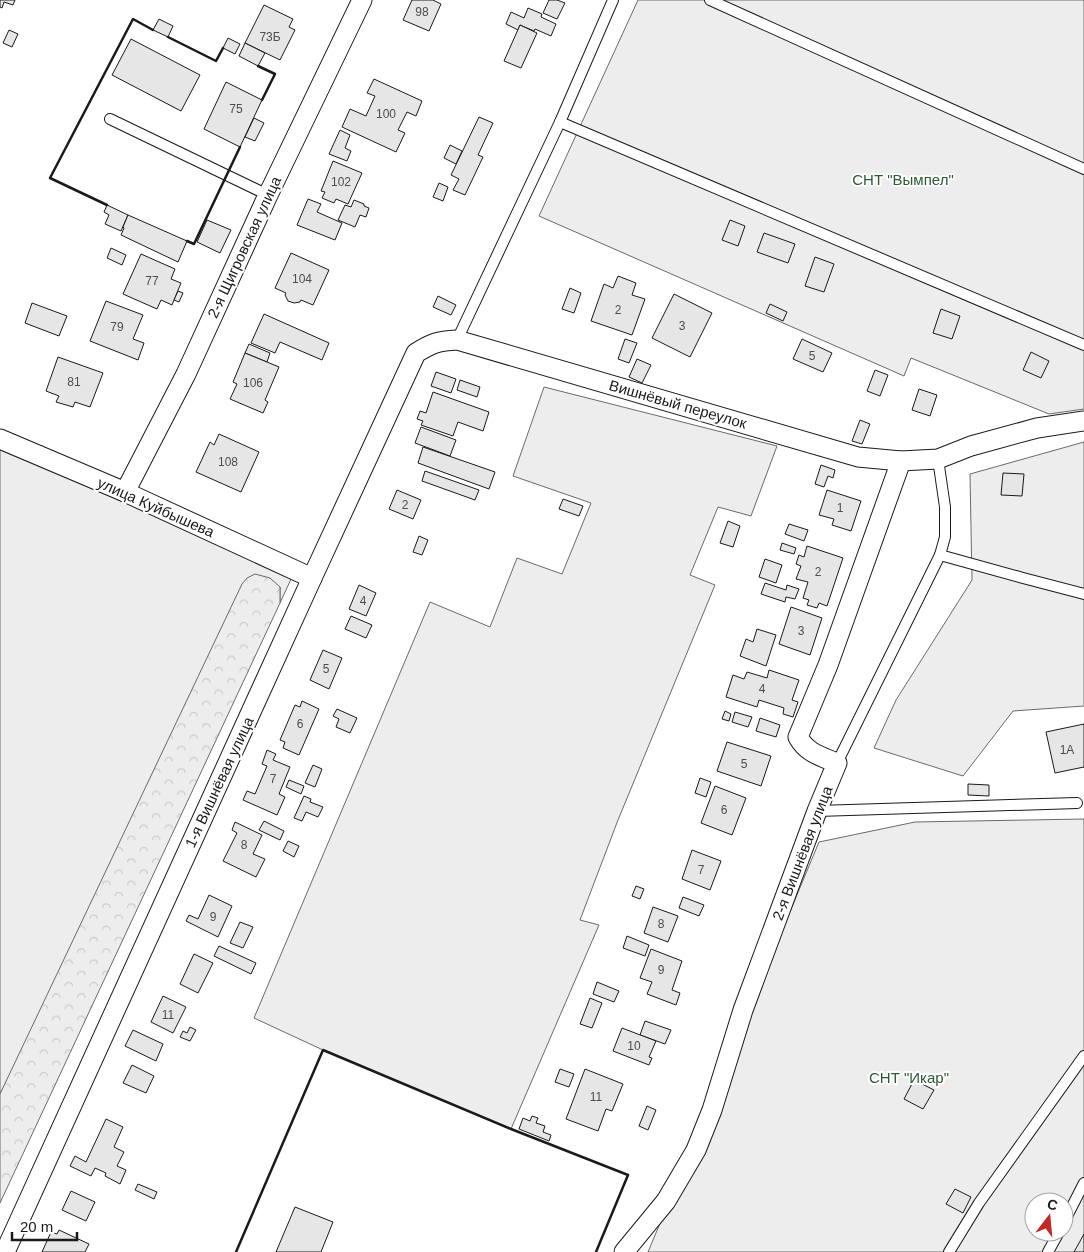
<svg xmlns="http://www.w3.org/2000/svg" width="1084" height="1252" font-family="Arial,sans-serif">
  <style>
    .built { fill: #ededed; stroke: #6a6a6a; fill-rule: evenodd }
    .forest { fill: url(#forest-crowns); stroke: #6a6a6a }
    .building { fill: #e6e6e6; stroke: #1a1a1a }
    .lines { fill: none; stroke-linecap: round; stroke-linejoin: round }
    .lane-casing { stroke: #1a1a1a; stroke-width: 12 }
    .street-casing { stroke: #1a1a1a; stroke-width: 21 }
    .lane { stroke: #fff; stroke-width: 10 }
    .street { stroke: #fff; stroke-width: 19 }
    .wall { stroke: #1a1a1a; stroke-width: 2.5 }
    .labels { text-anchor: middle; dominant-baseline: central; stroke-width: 4; stroke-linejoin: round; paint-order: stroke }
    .number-label { font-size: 12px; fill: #4d4d4d }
    .park-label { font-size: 15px; fill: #2b5a34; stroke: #fff }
    .street-label { font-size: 15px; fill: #1a1a1a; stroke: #fff }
  </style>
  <defs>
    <pattern id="forest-crowns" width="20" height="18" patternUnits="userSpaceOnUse" patternTransform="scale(1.25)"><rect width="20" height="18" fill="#ededed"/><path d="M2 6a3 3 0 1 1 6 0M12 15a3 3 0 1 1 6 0" fill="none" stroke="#cbcbcb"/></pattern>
  </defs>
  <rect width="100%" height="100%" fill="#fff"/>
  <g class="built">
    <path d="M638,0H1084V409L1049,414L911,358L904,376L539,216Z"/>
    <path d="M544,387L777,446L751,516L718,507L690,575L715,585L618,820L580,920L599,925L511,1129L323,1050L254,1018L430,602L490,627L517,558L562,574L591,503L513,476Z"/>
    <path d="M1084,442V706L1013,711L963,776L874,748L896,700L972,580L970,474Z"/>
    <path d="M0,447L292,577L280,603V587L0,1094Z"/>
    <path d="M1084,819V1252H648L819,842L915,822ZM1034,1202H1064V1232H1034Z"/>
  </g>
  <path class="forest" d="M255,574L270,578L280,587V603L0,1203V1094L242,584L247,578Z"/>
  <g class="building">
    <path d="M0,0H15L13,5L4,2L2,8L0,7Z"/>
    <path d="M412,0H433L441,4L429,31L403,20Z"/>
    <path d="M549,0H557L565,3L557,19L543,13Z"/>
    <path d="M264,5L293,19L289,27L295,30L280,60L245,43Z"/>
    <path d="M528,8L542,14L541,17L556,24L551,36L535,29L534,31L520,25L518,30L506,24L511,12L524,18Z"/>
    <path d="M159,19L173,26L168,37L153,30Z"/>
    <path d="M520,25L537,33L521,68L504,61Z"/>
    <path d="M9,30L18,34L12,47L3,43Z"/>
    <path d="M228,38L240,44L235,54L223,48Z"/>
    <path d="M131,39L200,75L181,111L112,75Z"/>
    <path d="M245,43L265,53L258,66L239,56Z"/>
    <path d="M374,79L422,101L416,116L407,112L398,130L405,133L396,152L342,127L350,109L366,116L375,96L367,93Z"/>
    <path d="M226,82L262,100L240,147L204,129Z"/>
    <path d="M479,117L493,123L478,155L483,157L465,195L453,190L459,179L451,175Z"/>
    <path d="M254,118L264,123L255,141L245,137Z"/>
    <path d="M340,130L350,135L345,148L351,151L347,161L329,154Z"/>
    <path d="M450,145L462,151L456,164L444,158Z"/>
    <path d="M333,161L362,173L348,204L336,199L334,203L322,198L325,192L321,191Z"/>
    <path d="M439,183L448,187L443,201L433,197Z"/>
    <path d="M308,199L321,204L317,212L342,223L335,240L297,225Z"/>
    <path d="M354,200L364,204V206L369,208L366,217L360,215L355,227L338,220L345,205L351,207Z"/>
    <path d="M107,205L128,215L121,231L105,224L109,215L104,212Z"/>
    <path d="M128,215L187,241L178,262L121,235L124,228L123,227Z"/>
    <path d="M207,220L231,230L220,253L197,242Z"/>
    <path d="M730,220L745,226L738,246L722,240Z"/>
    <path d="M764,233L795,244L788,263L757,252Z"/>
    <path d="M111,248L126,255L122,265L107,258Z"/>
    <path d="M291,253L329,270L313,305L301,300L300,302L294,303L288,301L285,295L286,293L275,288Z"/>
    <path d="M141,254L175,269L171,279L181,283L172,305L161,300L157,309L123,294Z"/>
    <path d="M815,257L834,264L824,292L805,286Z"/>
    <path d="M618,276L636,283L632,295L645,299L632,335L591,321L604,284L613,288Z"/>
    <path d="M570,288L581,293L574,313L562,309Z"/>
    <path d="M178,291L183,293L179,302L174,300Z"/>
    <path d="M674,294L712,313L690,357L652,338Z"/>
    <path d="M438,296L456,305L451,315L433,307Z"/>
    <path d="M106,301L143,315L133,339L144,343L138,360L90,341Z"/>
    <path d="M32,303L67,316L59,336L25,323Z"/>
    <path d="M770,304L787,312L783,321L766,313Z"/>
    <path d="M941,309L960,316L952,339L933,333Z"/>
    <path d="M264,314L329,343L322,360L280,342L275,353L251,343Z"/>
    <path d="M625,339L637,343L629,363L618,359Z"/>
    <path d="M802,339L832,353L823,372L793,359Z"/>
    <path d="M249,344L270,353L267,362L245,353Z"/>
    <path d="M1031,352L1049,361L1041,378L1023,370Z"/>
    <path d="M245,353L279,367L265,400L268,402L263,413L230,399L237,384L233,382Z"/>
    <path d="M58,357L103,373L90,407L75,402L73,407L56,402L59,396L46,391Z"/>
    <path d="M637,359L651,365L642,383L629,377Z"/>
    <path d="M875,370L888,375L880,396L867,391Z"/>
    <path d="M436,372L456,379L451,393L431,386Z"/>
    <path d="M460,380L480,387L477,397L457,390Z"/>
    <path d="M919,389L937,395L930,416L912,410Z"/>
    <path d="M433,392L489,412L483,431L458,422L453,436L421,425L423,421L417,419L420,411L426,413Z"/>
    <path d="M860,420L870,424L862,444L852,441Z"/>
    <path d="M421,427L456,440L450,456L415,443Z"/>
    <path d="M219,434L259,452L241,492L196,472L210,442L214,445Z"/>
    <path d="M423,447L495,472L489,489L418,463Z"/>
    <path d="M821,465L835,470L833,478L828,476L824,487L815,484Z"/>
    <path d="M425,471L479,490L475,500L422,481Z"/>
    <path d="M1003,473L1024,474L1022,496L1001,495Z"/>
    <path d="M397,490L421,500L413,519L389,509Z"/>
    <path d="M827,490L861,501L851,531L832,525L834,519L819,515Z"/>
    <path d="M563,499L583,506L579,516L559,509Z"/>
    <path d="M728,521L740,526L733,547L720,543Z"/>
    <path d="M789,524L808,530L804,541L785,534Z"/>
    <path d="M419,536L428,540L422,555L413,552Z"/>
    <path d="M782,543L796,548L794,554L780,550Z"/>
    <path d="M807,546L843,558L827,606L819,603L817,608L807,605L809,600L803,598L808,582L796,579L801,566L796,564L799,555L804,557Z"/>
    <path d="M765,559L782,565L776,583L759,577Z"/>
    <path d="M765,583L786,590L787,585L799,589L795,599L786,597L785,602L761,594Z"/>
    <path d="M359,585L376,593L366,616L349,609Z"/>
    <path d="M791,607L822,618L810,655L779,644Z"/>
    <path d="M351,616L372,625L366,638L345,629Z"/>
    <path d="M757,629L776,635L766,666L740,656L746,639L753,642Z"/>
    <path d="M323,650L342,658L329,689L310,680Z"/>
    <path d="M769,670L799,680L792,700L798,702L793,717L783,714L784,708L759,700L757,707L726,697L733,675L744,679L747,672L767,678Z"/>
    <path d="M302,701L319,709L299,755L283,748L285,742L280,740L295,705L300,707Z"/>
    <path d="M337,709L357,718L350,733L336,727L339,719L333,716Z"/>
    <path d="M725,711L731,714L729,721L722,719Z"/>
    <path d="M735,712L752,717L748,727L732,722Z"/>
    <path d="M760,718L780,725L776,737L756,731Z"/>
    <path d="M1084,724V767L1055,773L1046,732Z"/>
    <path d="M727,742L771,756L761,786L717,771Z"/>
    <path d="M267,750L276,754L273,760L290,767L279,794L285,797L277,815L243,800L247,791L255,794L267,766L262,764Z"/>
    <path d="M313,765L322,769L315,787L305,783Z"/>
    <path d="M700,778L711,782L706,797L695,793Z"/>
    <path d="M289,780L304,786L301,794L286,787Z"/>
    <path d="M968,784L989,785V796L968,795Z"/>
    <path d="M715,786L746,798L732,835L701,823Z"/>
    <path d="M304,796L311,799L310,802L323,807L318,817L306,812L302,821L294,818Z"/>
    <path d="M264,821L284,831L280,840L259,830Z"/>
    <path d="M235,822L262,835L253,854L265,859L256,877L223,861L237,833L232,830Z"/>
    <path d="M288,841L299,846L294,857L283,851Z"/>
    <path d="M692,850L721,861L710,890L682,879Z"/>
    <path d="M636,886L644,889L640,899L632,896Z"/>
    <path d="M209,895L232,906L218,937L186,921L189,915L198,919Z"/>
    <path d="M683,897L704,905L699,916L679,908Z"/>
    <path d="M653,907L678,916L668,942L644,933Z"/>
    <path d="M240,922L253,927L243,948L230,943Z"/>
    <path d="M627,936L649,945L645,956L623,948Z"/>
    <path d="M219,946L256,963L251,974L214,956Z"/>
    <path d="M651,949L682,961L672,990L680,993L676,1005L647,994L652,982L640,978Z"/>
    <path d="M194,954L213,963L198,993L180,984Z"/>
    <path d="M597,982L619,991L614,1002L593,994Z"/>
    <path d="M163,996L186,1007L173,1033L151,1022Z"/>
    <path d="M590,998L602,1003L592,1028L580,1024Z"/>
    <path d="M645,1021L671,1030L665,1044L640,1035Z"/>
    <path d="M190,1027L196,1030L190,1041L180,1037L183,1031L187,1033Z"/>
    <path d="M622,1028L656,1041L649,1057L652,1058L649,1065L613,1051Z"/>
    <path d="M133,1030L163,1044L156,1061L125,1046Z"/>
    <path d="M132,1065L154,1076L146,1093L123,1083Z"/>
    <path d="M560,1069L574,1074L569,1087L555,1082Z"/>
    <path d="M585,1069L623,1084L612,1111L606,1109L598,1131L566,1119Z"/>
    <path d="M914,1080L934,1090L923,1109L904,1099Z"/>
    <path d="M647,1106L656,1110L648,1130L639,1126Z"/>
    <path d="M532,1116L538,1118L536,1123L545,1126L543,1132L551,1135L549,1141L519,1129L523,1118L530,1121Z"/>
    <path d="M106,1119L123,1127L114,1147L124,1152L117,1166L126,1170L120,1184L105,1176L106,1173L95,1168L91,1176L70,1166L75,1156L86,1162Z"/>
    <path d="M138,1184L157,1192L154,1199L135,1190Z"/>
    <path d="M955,1189L971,1197L963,1213L946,1204Z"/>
    <path d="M71,1191L95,1202L86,1221L62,1210Z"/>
    <path d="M295,1207L333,1222L321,1252H276Z"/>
    <path d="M59,1230L89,1244L85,1252H42L51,1232L57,1234Z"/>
    <path d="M1084,1234V1252H1074Z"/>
  </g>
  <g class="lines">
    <g class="lane-casing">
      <g id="lane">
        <path d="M710,0L1084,169"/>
        <path d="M110,119L268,195"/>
        <path d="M560,122L1084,345"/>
        <path d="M457,340L560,122L613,0"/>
        <path d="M938,459L945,507V537L940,555L1023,578L1084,594"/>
        <path d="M837,763L940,555"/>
        <path d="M817,811L1077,803"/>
        <path d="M1064,1222L1084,1183"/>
        <path d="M949,1252L979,1203L1084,1056"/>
        <path d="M1048,1252L1059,1232"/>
      </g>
    </g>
    <g class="street-casing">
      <g id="street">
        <path d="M0,439L125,492L312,578"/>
        <path d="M125,492L186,374L268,195L362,0"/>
        <path d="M5,1252L312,578L416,353C432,343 438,341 457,340L858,457L901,461L938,459L971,446L1037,428L1084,421"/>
        <path d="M624,1252L666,1201L696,1150L712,1110L743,1010L817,811L837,763C820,756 807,753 798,737L828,665L901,461"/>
      </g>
    </g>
    <use href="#lane" class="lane"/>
    <use href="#street" class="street"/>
    <g class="wall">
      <path d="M168,37L216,61L223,48"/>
      <path d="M258,66L275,74L262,100"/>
      <path d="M107,205L50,178L133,19L153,30"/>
      <path d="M187,241L194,244L240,147"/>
      <path d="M236,1252L323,1050L511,1129L628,1175L596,1252"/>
    </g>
  </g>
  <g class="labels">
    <g class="number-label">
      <text x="422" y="12">98</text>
      <text x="270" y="37">73Б</text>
      <text x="236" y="109">75</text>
      <text x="386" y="114">100</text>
      <text x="341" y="182">102</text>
      <text x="302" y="279">104</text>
      <text x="152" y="281">77</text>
      <text x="618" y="310">2</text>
      <text x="682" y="326">3</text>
      <text x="117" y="327">79</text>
      <text x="812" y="356">5</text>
      <text x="74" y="382">81</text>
      <text x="253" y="383">106</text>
      <text x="228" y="462">108</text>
      <text x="405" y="505">2</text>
      <text x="840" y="508">1</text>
      <text x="818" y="572">2</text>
      <text x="363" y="601">4</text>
      <text x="801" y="631">3</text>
      <text x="326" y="669">5</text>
      <text x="762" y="689">4</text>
      <text x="300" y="724">6</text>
      <text x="1067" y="750">1А</text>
      <text x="744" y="764">5</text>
      <text x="273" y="779">7</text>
      <text x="724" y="810">6</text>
      <text x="244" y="845">8</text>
      <text x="701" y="870">7</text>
      <text x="213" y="917">9</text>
      <text x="661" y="924">8</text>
      <text x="661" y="970">9</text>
      <text x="168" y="1015">11</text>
      <text x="634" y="1046">10</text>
      <text x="596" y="1097">11</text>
    </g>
    <g class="park-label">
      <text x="903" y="179">СНТ "Вымпел"</text>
      <text x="909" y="1077">СНТ "Икар"</text>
    </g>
    <g class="street-label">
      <text transform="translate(244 247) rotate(-65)">2-я Щигровская улица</text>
      <text transform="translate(678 404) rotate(16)">Вишнёвый переулок</text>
      <text transform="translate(156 507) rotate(24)">улица Куйбышева</text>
      <text transform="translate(219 782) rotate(-65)">1-я Вишнёвая улица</text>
      <text transform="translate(802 853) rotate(-69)">2-я Вишнёвая улица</text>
    </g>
  </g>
  <g transform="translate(1049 1217) rotate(16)"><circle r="24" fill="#ffffff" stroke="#a3a3a3"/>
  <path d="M0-4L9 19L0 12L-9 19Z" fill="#c62828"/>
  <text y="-8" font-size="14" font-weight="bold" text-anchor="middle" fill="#1a1a1a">С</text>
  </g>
  <path d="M12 1232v8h65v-8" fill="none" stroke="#1a1a1a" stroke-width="2.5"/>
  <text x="20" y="1232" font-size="15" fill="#1a1a1a" stroke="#ffffff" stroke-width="4" paint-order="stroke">20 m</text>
</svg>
